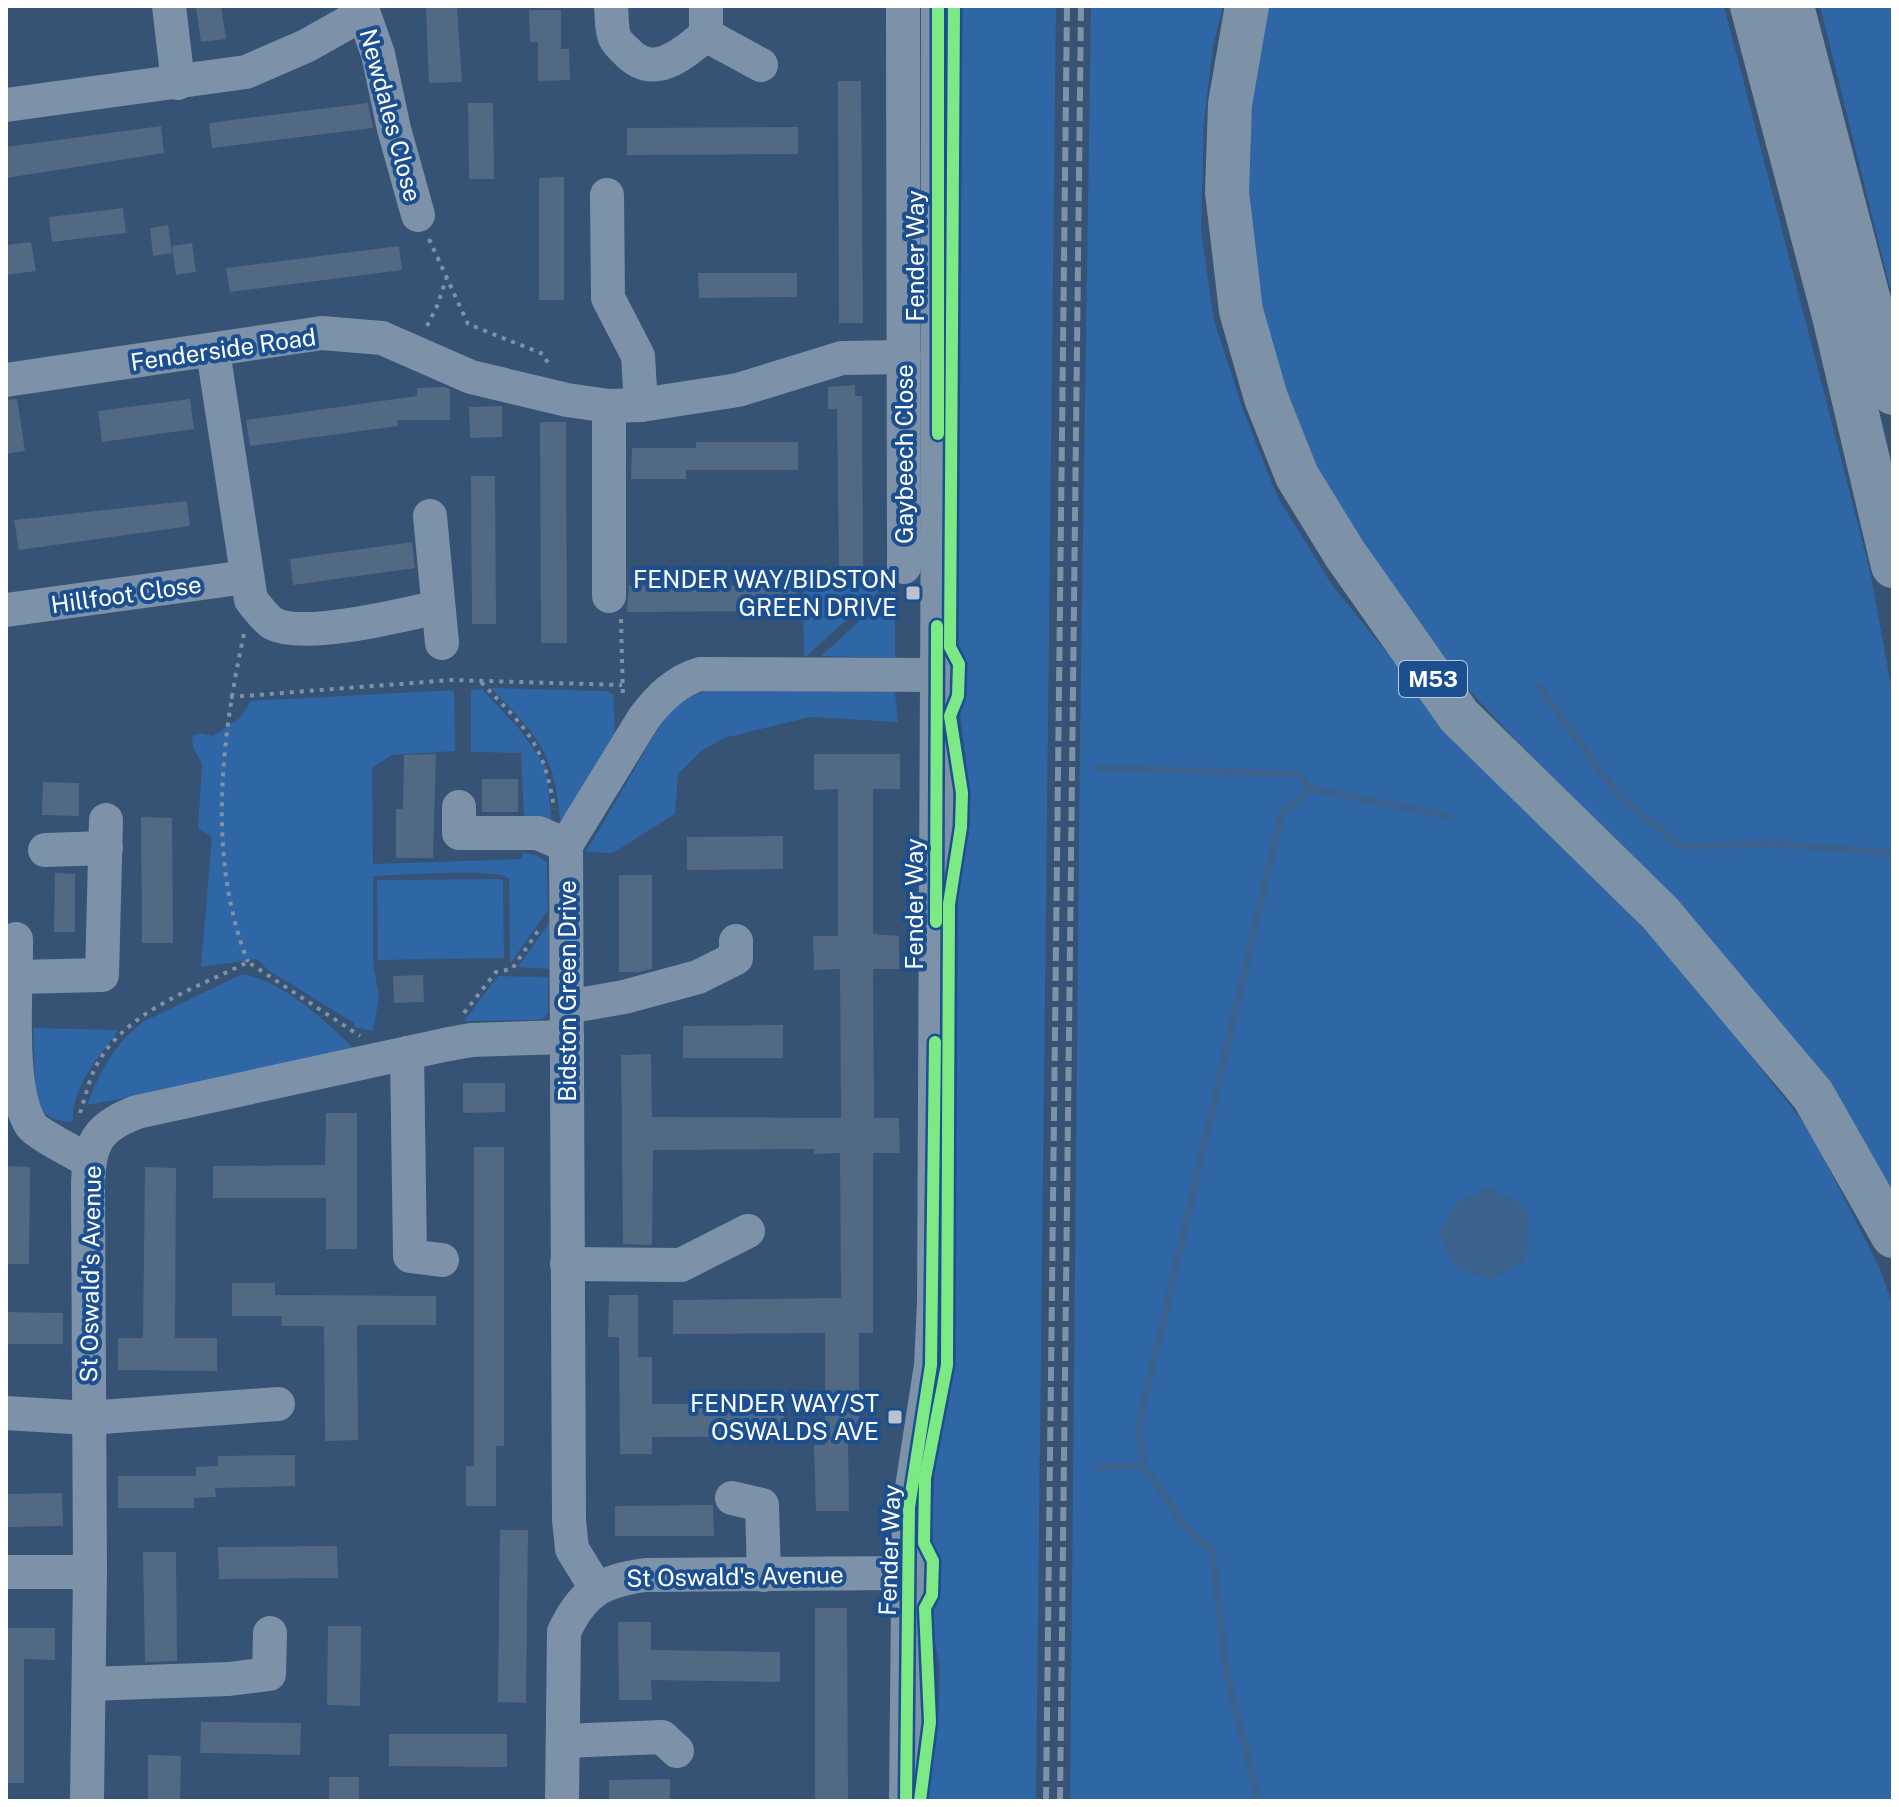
<svg xmlns="http://www.w3.org/2000/svg" width="1899" height="1807" font-family="'Public Sans',sans-serif">
  <style>
    .green { fill: #2f66a5 }
    .water { fill: #3b618d }
    .lines { fill: none; stroke-linecap: round; stroke-linejoin: round }
    .stream { stroke: #3b618d; stroke-width: 7 }
    .building { fill: #526984 }
    .path { stroke: #7d92a8; stroke-width: 4; stroke-dasharray: 4 6; stroke-linecap: butt }
    .minor { stroke: #7d92a8; stroke-width: 34 }
    .highway { stroke: #7e92a7; stroke-width: 44 }
    .rail { stroke: #7e92a7; stroke-width: 6; stroke-dasharray: 14 6; stroke-linecap: butt }
    .cycleway-casing { stroke: #1b4f8f; stroke-width: 17 }
    .cycleway { stroke: #7ce984; stroke-width: 12 }
    .poi-dot { fill: #b9c2ce; stroke: #1b4f8f; stroke-width: 3 }
    .labels { text-anchor: middle; dominant-baseline: central; stroke-width: 8; stroke-linejoin: round; paint-order: stroke }
    .shield { fill: #1b4f8f; stroke: #bbcadd; stroke-width: 2 }
    .shield-label { font-size: 22px; font-weight: bold; fill: #fff }
    .street-label { font-size: 24px; fill: #fff; stroke: #1b4f8f }
    .poi-label { font-size: 24px; fill: #fff; stroke: #1b4f8f; text-anchor: end }
  </style>
  <rect width="100%" height="100%" fill="#365274"/>
  <g class="green">
    <path d="M959,6H1056L1036,1801H929V1778L939,1707L940,1668L931,1621L937,1562L931,1543L935,1465L954,1371L958,892L970,821V794L959,705L966,666L956,646Z"/>
    <path d="M1091,6H1223L1213,47L1204,121L1201,231L1214,320L1244,413L1278,498L1332,585L1425,700L1682,968L1810,1131L1880,1269L1893,1306V1801H1070L1080,735Z"/>
    <path d="M1261,6H1724L1870,571L1893,696V1206L1693,925L1456,677L1345,530L1300,437L1262,313L1243,169Z"/>
    <path d="M1820,6H1893V300Z"/>
    <path d="M803,573L890,575L893,579L804,658Z"/>
    <path d="M895,589V658L821,656Z"/>
    <path d="M491,688L607,691L613,694L615,734L566,815L560,820C555,753 536,734 491,688Z"/>
    <path d="M482,689L521,731L546,767L552,823L524,815L521,753L471,752V690Z"/>
    <path d="M454,690L455,751L391,755L372,768L373,864L522,859L523,852L537,856L547,862L548,910L510,964L509,878C497,868 395,875 373,876V963L379,996L373,1031L354,1027V1023L268,970L257,959L201,967L212,837L198,828L202,764L193,747L192,736L199,733L213,736L240,718L251,701Z"/>
    <path d="M707,691L895,692L898,722L810,717L724,738L700,752L678,774L675,814L613,853L586,852L666,715L683,699Z"/>
    <path d="M503,879L504,958L378,960L377,880Z"/>
    <path d="M549,923L550,969L518,967Z"/>
    <path d="M242,974C287,983 324,1021 357,1051L170,1090L87,1105C100,1071 114,1044 143,1022Z"/>
    <path d="M498,976L548,977V1013L542,1019L534,1020L464,1021Z"/>
    <path d="M33,1028L119,1030C99,1056 71,1087 73,1122C38,1120 36,1105 35,1074C34,1059 34,1043 33,1028Z"/>
  </g>
  <path class="water" d="M1490,1187L1526,1207L1530,1238L1525,1261L1491,1280L1454,1267L1439,1234L1456,1202Z"/>
  <g class="lines">
    <g class="stream">
      <path d="M1539,687L1617,794L1681,846L1777,844L1893,853"/>
      <path d="M1098,768L1299,774L1310,789L1281,815L1138,1429L1144,1466L1185,1527L1212,1550L1227,1675L1259,1801"/>
      <path d="M1310,789L1449,816"/>
      <path d="M1097,1467L1144,1466"/>
    </g>
  </g>
  <g class="building">
    <path d="M196,6H221L226,39L201,42Z"/>
    <path d="M426,7H457L462,82L429,83Z"/>
    <path d="M529,10H561V49H569L570,80L538,81V42H530Z"/>
    <path d="M838,81H861L863,323H839Z"/>
    <path d="M368,103L373,128L212,148L209,123Z"/>
    <path d="M468,103H493L494,179H469Z"/>
    <path d="M161,126L164,153L6,178V147Z"/>
    <path d="M798,127V154L627,155V128Z"/>
    <path d="M564,177V300H539V178Z"/>
    <path d="M123,208L126,233L52,242L49,217Z"/>
    <path d="M168,225L172,253L153,256L150,228Z"/>
    <path d="M31,242L36,271L6,275V245Z"/>
    <path d="M192,243L196,272L176,275L172,246Z"/>
    <path d="M399,246L402,270L230,292L226,268Z"/>
    <path d="M698,273H797V297L699,298Z"/>
    <path d="M855,385V396H862L863,566H839L837,409H828V387Z"/>
    <path d="M445,387L450,390V420H397L398,426L250,446L246,420L417,396V388Z"/>
    <path d="M17,399L25,451L6,454V400Z"/>
    <path d="M190,399L194,429L102,442L98,411Z"/>
    <path d="M502,406V437L470,438L469,407Z"/>
    <path d="M540,422H566L567,643H541Z"/>
    <path d="M696,442H798V470H686V479H631L632,448H696Z"/>
    <path d="M471,476H495L496,624H472Z"/>
    <path d="M187,501L190,526L19,550L14,520Z"/>
    <path d="M412,542L415,568L293,585L290,559Z"/>
    <path d="M796,585V611L627,612L629,586Z"/>
    <path d="M436,754L433,858H396V809H403L404,755Z"/>
    <path d="M814,754H900V789H873V934L899,936V969H873L874,1118H899L900,1153H873V1333H859V1442H848L849,1511H816L814,1445H825V1333L673,1334V1300L841,1298L840,1153L814,1154V1149L653,1150L652,1245L623,1244L621,1055L651,1054L652,1117L841,1118L840,969L814,970L813,936H838V789L814,790Z"/>
    <rect x="482" y="779" width="36" height="33"/>
    <path d="M43,782L79,783V816L42,815Z"/>
    <path d="M141,817L172,818L173,943H142Z"/>
    <path d="M783,836V869L687,870V837Z"/>
    <path d="M55,873L75,874V932H54Z"/>
    <path d="M619,875H652V969L639,972H619Z"/>
    <path d="M423,975L424,1002L394,1003L393,976Z"/>
    <path d="M783,1025V1058H683V1026Z"/>
    <path d="M463,1083H505V1112L463,1113Z"/>
    <path d="M326,1113H357V1249H326V1198H213V1166L325,1165Z"/>
    <path d="M474,1147H504V1446H496V1506H466V1466H474Z"/>
    <path d="M6,1166L30,1167L29,1264H6Z"/>
    <path d="M145,1167L176,1168L175,1338H217V1371L118,1370V1338H143Z"/>
    <path d="M232,1283H275V1295L436,1296V1325H357L358,1440L325,1441L324,1326H281L282,1316H232Z"/>
    <path d="M609,1295H638V1357H652V1404L784,1403V1436L652,1437V1454H620L619,1337H608Z"/>
    <path d="M6,1312L63,1313V1344H6Z"/>
    <path d="M295,1455V1486L215,1488L216,1497L194,1498V1508H118V1476H196V1467L218,1466V1456Z"/>
    <path d="M62,1493L63,1526L6,1527V1494Z"/>
    <path d="M713,1505L714,1536H615V1506Z"/>
    <path d="M500,1530H528L526,1703L498,1702Z"/>
    <path d="M337,1546L338,1578L219,1579L218,1547Z"/>
    <path d="M143,1552H176L177,1661L145,1662Z"/>
    <path d="M815,1608H847L848,1801H815Z"/>
    <path d="M618,1622H651V1650L780,1652V1682L651,1680L652,1700H619Z"/>
    <path d="M328,1626H361L360,1706L327,1705Z"/>
    <path d="M6,1628H55V1660L24,1659V1783H6Z"/>
    <path d="M201,1722L301,1723L300,1755L200,1753Z"/>
    <path d="M389,1734H507V1767L389,1766Z"/>
    <path d="M148,1755L181,1756L180,1801H148Z"/>
    <rect x="329" y="1777" width="30" height="24"/>
    <path d="M670,1779V1801H609V1780Z"/>
  </g>
  <g class="lines">
    <g class="path">
      <path d="M429,239L468,324L543,354L549,365"/>
      <path d="M427,326L438,304L446,279"/>
      <path d="M621,619L623,698"/>
      <path d="M244,634C221,739 207,860 248,962"/>
      <path d="M481,682C525,728 545,743 554,809"/>
      <path d="M230,697L451,680L622,685"/>
      <path d="M464,1013L496,972L512,969L538,931"/>
      <path d="M80,1113C85,1098 89,1080 96,1066C126,1010 195,989 248,962L360,1036"/>
    </g>
    <g class="minor">
      <path d="M169,6L178,83"/>
      <path d="M361,6L378,54L394,129L418,215"/>
      <path d="M611,6C612,15 611,30 615,38C617,43 624,49 628,53C655,80 684,53 706,35V6"/>
      <path d="M903,6L904,567"/>
      <path d="M706,35L761,65"/>
      <path d="M6,105L246,72L306,46L363,14"/>
      <path d="M607,195L608,298L638,356L641,405"/>
      <path d="M213,351L251,600C257,607 265,618 272,623C302,640 403,615 438,607"/>
      <path d="M6,380L322,333L382,338L471,377L567,400L609,406L641,405L738,390L842,358L904,357"/>
      <path d="M609,406V596"/>
      <path d="M430,516L442,643"/>
      <path d="M6,610L246,577"/>
      <path d="M459,807V833H538L566,845"/>
      <path d="M45,850L106,848"/>
      <path d="M16,939C17,983 7,1089 31,1125C37,1134 77,1154 89,1161"/>
      <path d="M17,977L102,975L106,820"/>
      <path d="M567,1007L624,997L698,977L736,958V941"/>
      <path d="M407,1053L410,1256L442,1260"/>
      <path d="M567,1264L681,1265L748,1231"/>
      <path d="M6,1413L88,1418L278,1404"/>
      <path d="M732,1498L762,1505L764,1575"/>
      <path d="M6,1572H90"/>
      <path d="M596,1588L572,1549L569,1520L566,845L644,718C659,698 676,681 700,674L937,675"/>
      <path d="M89,1684L229,1679L269,1674L270,1633"/>
      <path d="M563,1741L662,1737L677,1751"/>
      <path d="M87,1801L90,1572L88,1185C89,1143 97,1127 137,1112L444,1045L471,1040L567,1037"/>
      <path d="M562,1801L564,1632C583,1591 602,1581 645,1575L909,1573"/>
      <path d="M906,1801L909,1507L931,1365L934,1303L938,478V6"/>
    </g>
    <g class="highway">
      <path d="M1247,6L1230,104L1227,192L1241,311L1266,398L1297,476L1345,554L1459,716L1660,913L1813,1095L1893,1236"/>
      <path d="M1752,6L1834,316L1893,566"/>
      <path d="M1792,6L1893,393"/>
    </g>
    <g class="rail">
      <path d="M1046,1801L1067,6"/>
      <path d="M1060,1801L1081,6"/>
    </g>
    <g class="cycleway-casing">
      <g id="cycleway">
        <path d="M938,6V434"/>
        <path d="M936,922L937,626"/>
        <path d="M906,1801L909,1507L931,1365L935,1042"/>
        <path d="M920,1801L930,1722L925,1608L932,1595L933,1561L924,1543L925,1478L947,1365L949,904L961,827L962,793L950,716L958,696L959,664L950,647L954,6"/>
      </g>
    </g>
    <use href="#cycleway" class="cycleway"/>
  </g>
  <g class="poi-dot">
    <rect x="905" y="585" width="16" height="16" rx="4"/>
    <rect x="887" y="1409" width="16" height="16" rx="4"/>
  </g>
  <g class="labels">
    <rect class="shield" x="1399" y="661" width="68" height="36" rx="6"/>
    <g class="shield-label">
      <text x="1433" y="679">M53</text>
    </g>
    <g class="street-label">
      <text transform="translate(391 115) rotate(75)">Newdales Close</text>
      <text transform="translate(915 256) rotate(-90)">Fender Way</text>
      <text transform="translate(223 349) rotate(-8)">Fenderside Road</text>
      <text transform="translate(904 454) rotate(-90)">Gaybeech Close</text>
      <text transform="translate(126 594) rotate(-8)">Hillfoot Close</text>
      <text transform="translate(914 904) rotate(-90)">Fender Way</text>
      <text transform="translate(567 991) rotate(-90)">Bidston Green Drive</text>
      <text transform="translate(90 1274) rotate(-89)">St Oswald's Avenue</text>
      <text transform="translate(889 1550) rotate(-88)">Fender Way</text>
      <text transform="translate(735 1576) rotate(-1)">St Oswald's Avenue</text>
    </g>
    <g class="poi-label">
      <text x="897" y="579">FENDER WAY/BIDSTON<tspan x="897" dy="28">GREEN DRIVE</tspan></text>
      <text x="879" y="1403">FENDER WAY/ST<tspan x="879" dy="28">OSWALDS AVE</tspan></text>
    </g>
  </g>
  <rect width="1899" height="1807" fill="none" stroke="#ffffff" stroke-width="16"/>
</svg>
